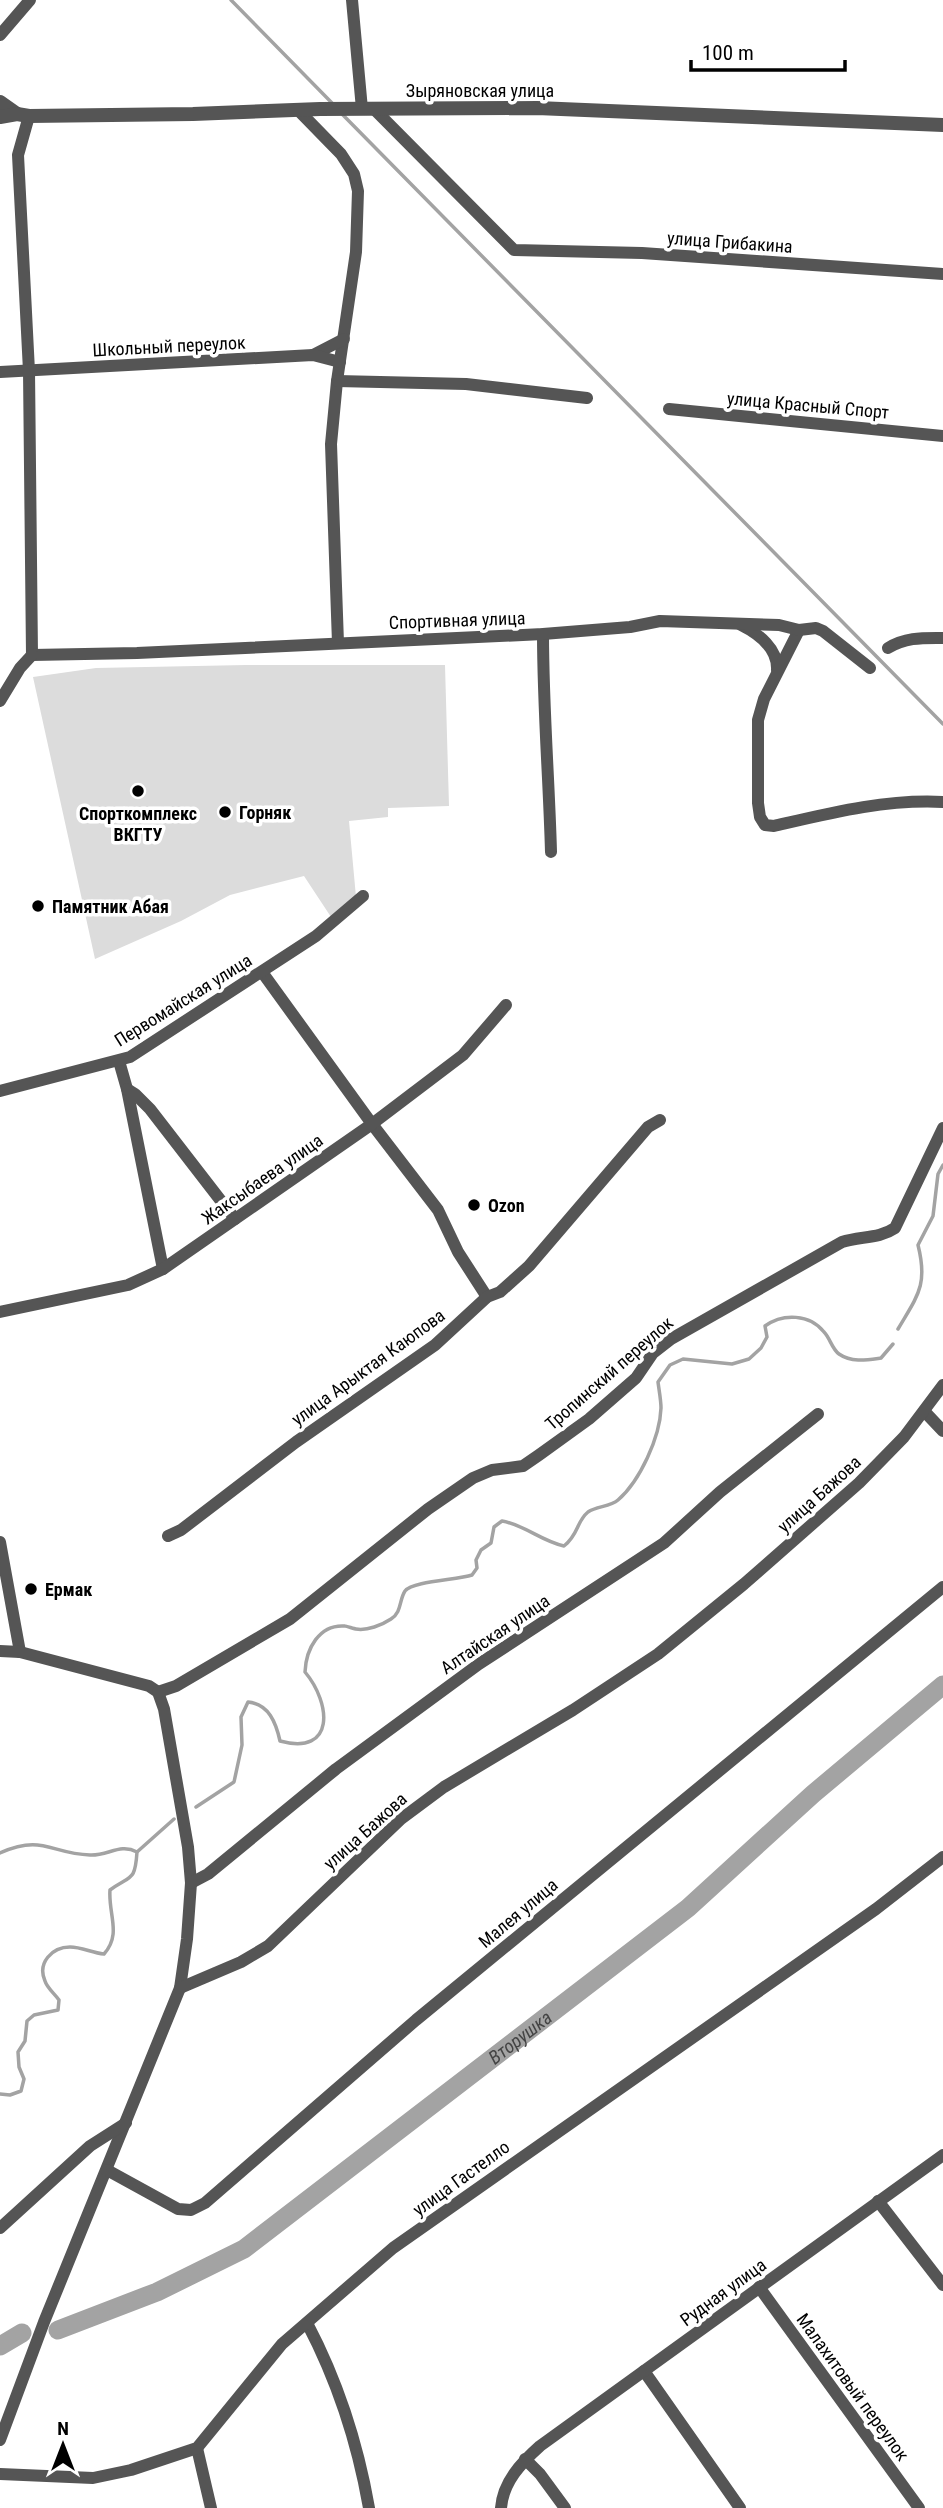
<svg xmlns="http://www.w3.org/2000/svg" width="943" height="2508" font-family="'Roboto Condensed',sans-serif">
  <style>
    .green { fill: #dcdcdc }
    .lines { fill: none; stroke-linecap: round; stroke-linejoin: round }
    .stream { stroke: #a3a3a3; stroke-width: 3.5 }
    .river { stroke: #a3a3a3; stroke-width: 19 }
    .minor { stroke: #555; stroke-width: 12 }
    .tertiary { stroke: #555; stroke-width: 14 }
    .poi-dot { fill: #000; stroke: #fff; stroke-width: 2.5 }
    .labels { text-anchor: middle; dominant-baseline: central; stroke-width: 7; stroke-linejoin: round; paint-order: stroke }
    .street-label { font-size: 18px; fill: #000; stroke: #fff }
    .poi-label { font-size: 18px; font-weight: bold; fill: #000; stroke: #fff; text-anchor: start }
    .water-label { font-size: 19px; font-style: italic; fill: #444; stroke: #fff }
  </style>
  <rect width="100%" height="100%" fill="#fff"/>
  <path class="green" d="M246,665H445L449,806L388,808V817L349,821L356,897L331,917L304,876L230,895L181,921L95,959L33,677L96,668Z"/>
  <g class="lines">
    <g class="stream">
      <path d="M231,0L332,103"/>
      <path d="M342,114L943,724"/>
      <path d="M898,1329C918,1295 928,1285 918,1245L933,1216L938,1174L943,1165"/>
      <path d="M196,1807L234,1782L242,1745L241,1717L248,1702C269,1704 276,1723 280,1741C336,1756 331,1703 305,1672C306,1649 319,1624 345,1626C346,1626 355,1629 356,1629C367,1631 382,1625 391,1619C402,1612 399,1600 405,1591C413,1581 457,1580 472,1575L477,1568L476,1560L481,1550L491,1543L494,1527L502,1521C525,1525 541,1541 564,1546C579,1534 576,1522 588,1512C597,1506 610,1507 618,1500C640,1481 660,1437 661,1408C661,1400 659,1390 658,1382L670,1365L683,1359L732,1364L749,1359L761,1348L767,1337L765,1326C783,1313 810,1314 824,1332C830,1338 832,1349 839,1354C852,1363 867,1360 881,1358L893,1344"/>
      <path d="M0,1853C43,1834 51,1854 90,1855C108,1856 120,1843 137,1852"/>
      <path d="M0,2094L10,2095L21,2091L24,2079L19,2067L18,2052L25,2041L27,2021L34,2015L58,2010L59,2000C55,1994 47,1988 45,1981C37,1963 52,1947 70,1947C82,1947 92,1953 104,1954C122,1934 108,1914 110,1890C131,1875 135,1882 137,1852L174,1819"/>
    </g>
    <g class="river">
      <path id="s1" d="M58,2330L157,2292L244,2249L688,1908L813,1794L943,1685"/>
      <path d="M0,2346L22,2333"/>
    </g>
    <g class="minor">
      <path d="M352,0L362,109"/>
      <path d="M0,35L30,0"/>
      <path d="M374,109L514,250L642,253L943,274"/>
      <path d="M299,111L341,154L354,174L358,191L356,252L337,381L331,444L338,643"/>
      <path d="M29,116L18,155L29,371L32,655"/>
      <path d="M313,355L344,339"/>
      <path d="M0,372L313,355L340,362"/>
      <path d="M337,381L466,384L587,398"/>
      <path d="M669,409L943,436"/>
      <path d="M741,625C759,634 778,649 777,670"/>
      <path d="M799,630L764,699L758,720V803L760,817L765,825L774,826C830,813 885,799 943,802"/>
      <path d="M543,634C543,707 549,779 551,852"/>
      <path d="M888,648C906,637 923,638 943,638"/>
      <path d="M32,655L137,653L543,634L630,627L660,621L779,625L799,630L816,628L823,631L870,668"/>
      <path d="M0,701L20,668L32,655"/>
      <path d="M262,972L372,1124L438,1210L458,1252L487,1297"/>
      <path d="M119,1061L127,1089L163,1269"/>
      <path d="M127,1089L135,1094L150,1109L235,1219"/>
      <path d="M0,1091L130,1057L316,936L363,896"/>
      <path d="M0,1312L128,1285L163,1269L372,1124L463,1055L506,1005"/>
      <path d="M924,1411L943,1431"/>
      <path d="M168,1536L181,1530L296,1442L435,1345L487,1297L500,1292L529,1266L648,1127L660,1120"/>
      <path d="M0,1542L20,1652"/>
      <path d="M0,1651L20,1652L149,1686L158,1692L164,1709L188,1847L191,1883L187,1939L180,1988L44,2322L0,2440"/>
      <path d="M158,1692L176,1686L290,1619L428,1509L473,1478L492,1470L523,1466L539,1455L589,1419L636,1378L653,1353L671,1339L842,1242C860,1236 879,1239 895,1228L943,1128"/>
      <path d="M191,1883L208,1874L336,1769L479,1664L664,1543L720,1492L818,1414"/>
      <path d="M180,1988L241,1962L268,1946L401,1819L444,1787L573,1710L658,1654L744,1584L859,1483L904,1437L943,1385"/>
      <path d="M107,2170L178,2209L191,2210L205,2203L416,2020L943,1587"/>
      <path d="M878,2201L943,2285"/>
      <path d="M0,2228L90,2146L126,2123"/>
      <path d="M759,2287L919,2508"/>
      <path d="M307,2323C337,2380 358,2445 369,2508"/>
      <path d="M644,2371L740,2508"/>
      <path d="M197,2448L211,2508"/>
      <path d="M525,2459L540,2474L565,2508"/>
      <path d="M0,2474L93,2478L131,2470L197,2448L282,2344L393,2248L876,1909L943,1857"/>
      <path d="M501,2508C503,2482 521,2463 540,2446L943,2155"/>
    </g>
    <g class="tertiary">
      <path d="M0,102L17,114"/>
      <path d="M0,117L17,114L29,116L193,114L320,109L537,108L943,125"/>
    </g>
  </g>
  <g class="poi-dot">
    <circle cx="138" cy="791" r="7"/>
    <circle cx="225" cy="812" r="7"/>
    <circle cx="38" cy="906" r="7"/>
    <circle cx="474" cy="1205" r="7"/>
    <circle cx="31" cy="1589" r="7"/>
  </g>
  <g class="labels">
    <g class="street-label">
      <text x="480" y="90">Зыряновская улица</text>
      <text transform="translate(730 242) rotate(4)">улица Грибакина</text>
      <text transform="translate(169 346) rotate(-3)">Школьный переулок</text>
      <text transform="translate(808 405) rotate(5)">улица Красный Спорт</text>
      <text transform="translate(457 620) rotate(-2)">Спортивная улица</text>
      <text transform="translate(183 1000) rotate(-32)">Первомайская улица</text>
      <text transform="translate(262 1179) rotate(-35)">Жаксыбаева улица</text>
      <text transform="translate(368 1367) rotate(-36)">улица Арыктая Каюпова</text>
      <text transform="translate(609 1373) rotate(-41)">Тропинский переулок</text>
      <text transform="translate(819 1494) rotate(-42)">улица Бажова</text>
      <text transform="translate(495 1634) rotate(-34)">Алтайская улица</text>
      <text transform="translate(365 1831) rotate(-42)">улица Бажова</text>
      <text transform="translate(518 1913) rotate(-40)">Малея улица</text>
      <text transform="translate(461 2178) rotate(-36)">улица Гастелло</text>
      <text transform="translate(723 2292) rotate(-36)">Рудная улица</text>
      <text transform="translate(853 2387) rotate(54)">Малахитовый переулок</text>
    </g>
    <g class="poi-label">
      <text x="239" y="812">Горняк</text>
      <text x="138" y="813" text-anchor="middle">Спорткомплекс<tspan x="138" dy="21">ВКГТУ</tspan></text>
      <text x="52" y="906">Памятник Абая</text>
      <text x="488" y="1205">Ozon</text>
      <text x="45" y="1589">Ермак</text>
    </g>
    <g class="water-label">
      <text stroke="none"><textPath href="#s1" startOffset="551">Вторушка</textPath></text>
    </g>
  </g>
  <g transform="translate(63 2445)" stroke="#ffffff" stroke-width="5" paint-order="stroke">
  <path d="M0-5L12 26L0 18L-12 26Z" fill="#000000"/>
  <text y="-10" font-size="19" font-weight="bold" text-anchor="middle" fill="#000000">N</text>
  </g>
  <path d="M691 60v10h154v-10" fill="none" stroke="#000000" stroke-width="3.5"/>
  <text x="702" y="60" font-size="21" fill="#000000" stroke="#ffffff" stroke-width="5" paint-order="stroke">100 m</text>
</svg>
